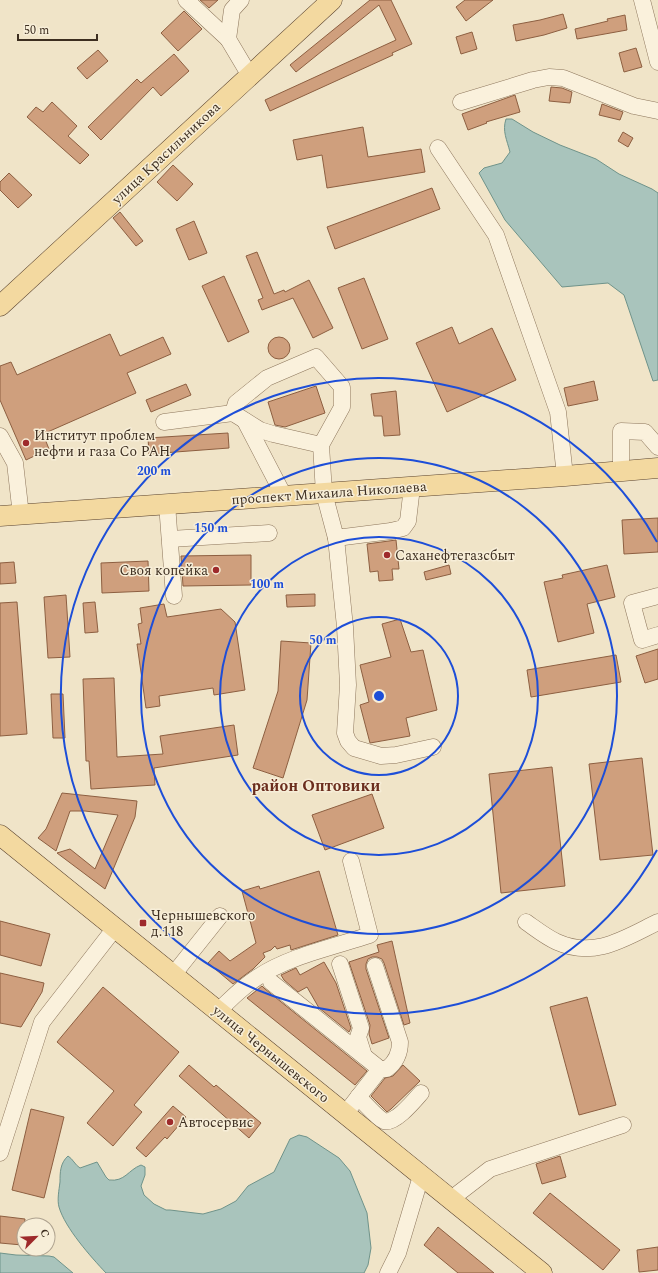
<svg xmlns="http://www.w3.org/2000/svg" width="658" height="1273" font-family="Spectral,serif">
  <style>
    .water { fill: #a9c4bc; stroke: #6f938a }
    .building { fill: #cf9f7d; stroke: #8d5f41 }
    .lines { fill: none; stroke-linecap: round; stroke-linejoin: round }
    .minor-casing { stroke: #8d765c; stroke-width: 17 }
    .major-casing { stroke: #5b4430; stroke-width: 21 }
    .minor { stroke: #faf1dc; stroke-width: 16 }
    .major { stroke: #f3d9a0; stroke-width: 20 }
    .ring { fill: none; stroke: #1d4ed8; stroke-width: 2 }
    .poi-dot { fill: #9e2a2b; stroke: #f7eed8; stroke-width: 1.5 }
    .labels { text-anchor: middle; dominant-baseline: central; stroke-width: 3; stroke-linejoin: round; paint-order: stroke }
    .street-label { font-size: 14px; fill: #3d2e20; stroke: #f7eed8 }
    .poi-label { font-size: 14px; fill: #3d2e20; stroke: #f7eed8; text-anchor: start }
    .quarter-label { font-size: 16px; font-weight: bold; fill: #6b2e1e; stroke: #f7eed8 }
    .centre { fill: #1d4ed8; stroke: #f7eed8; stroke-width: 2 }
    .ring-label { font-size: 12px; text-anchor: middle; font-weight: bold; fill: #1d4ed8; stroke: #f7eed8; stroke-width: 3; stroke-linejoin: round; paint-order: stroke }
  </style>
  <rect width="100%" height="100%" fill="#f0e4c8"/>
  <g class="water">
    <path d="M506,119H512L533,132L560,145L596,159L619,174L652,189L658,193V380L653,381L624,295L608,283L562,287L505,220L479,173L484,168L502,163L510,152C507,140 502,131 506,119Z"/>
    <path d="M299,1135L307,1137L339,1158L350,1171L367,1213L371,1248L368,1265L364,1273H106C91,1257 65,1228 59,1207C57,1200 59,1190 60,1182C60,1173 60,1163 68,1156C73,1159 75,1165 80,1168L97,1162L106,1177L109,1180C125,1182 128,1170 141,1165L145,1167V1175L141,1186L144,1195L154,1204L166,1210H170L203,1214L221,1209L236,1201L248,1186L274,1172L290,1139Z"/>
    <path d="M0,1253L16,1255L49,1256L54,1257L73,1273H0Z"/>
  </g>
  <g class="building">
    <path d="M200,0H218L209,8Z"/>
    <path d="M370,0H391L412,44L392,53L393,55L270,111L265,100L396,40L379,5L296,72L290,65Z"/>
    <path d="M465,0H493L466,21L456,7Z"/>
    <path d="M184,11L202,29L178,51L161,33Z"/>
    <path d="M563,14L567,28L544,35L516,41L513,25L540,20Z"/>
    <path d="M625,15L627,30L577,39L575,29L608,21L607,19Z"/>
    <path d="M472,32L477,49L461,54L456,37Z"/>
    <path d="M636,48L642,67L624,72L619,53Z"/>
    <path d="M98,50L108,61L87,79L77,68Z"/>
    <path d="M174,54L189,71L161,96L153,87L101,140L88,127L137,79L141,83Z"/>
    <path d="M551,87L562,88L572,92L570,103L549,101Z"/>
    <path d="M515,95L520,112L486,122L487,123L468,130L462,114Z"/>
    <path d="M52,102L77,126L68,136L89,155L80,164L27,117L36,107L43,112Z"/>
    <path d="M602,104L623,112L620,120L599,115Z"/>
    <path d="M363,127L368,157L421,149L425,172L327,188L322,155L297,160L293,140Z"/>
    <path d="M623,132L633,138L628,147L618,141Z"/>
    <path d="M173,165L193,184L177,201L157,182Z"/>
    <path d="M9,173L32,195L18,208L0,190V182Z"/>
    <path d="M432,188L440,209L335,249L327,227Z"/>
    <path d="M120,212L143,241L136,246L113,218Z"/>
    <path d="M194,221L207,253L189,260L176,229Z"/>
    <path d="M257,252L274,294L284,290L285,292L309,280L333,328L313,338L293,298L262,310L258,300L263,298L246,256Z"/>
    <path d="M224,276L249,332L228,342L202,286Z"/>
    <path d="M364,278L388,339L362,349L338,288Z"/>
    <path d="M452,327L459,344L492,328L516,380L447,412L416,343Z"/>
    <path d="M110,334L120,356L163,337L171,354L127,373L136,393L43,434L49,449L26,460L0,400V366L11,362L17,375Z"/>
    <circle cx="279" cy="348" r="11"/>
    <path d="M594,381L598,400L568,406L564,388Z"/>
    <path d="M186,384L191,395L151,412L146,400Z"/>
    <path d="M316,386L325,413L285,427L275,425L268,402Z"/>
    <path d="M396,391L400,435L384,436L382,416H374L371,394Z"/>
    <path d="M228,433L229,448L149,454L148,438Z"/>
    <path d="M658,518V552L624,554L622,520Z"/>
    <path d="M396,540L399,569H392L393,580L379,581L378,571L370,572L367,544Z"/>
    <path d="M251,555V585L183,586L181,556Z"/>
    <path d="M148,561L149,591L102,593L101,563Z"/>
    <path d="M14,562L16,583L0,584V563Z"/>
    <path d="M449,565L451,574L426,580L424,572Z"/>
    <path d="M607,565L615,597L587,604L594,633L558,642L544,582L563,578L562,575Z"/>
    <path d="M315,594V606L287,607L286,595Z"/>
    <path d="M66,595L70,657L48,658L44,597Z"/>
    <path d="M17,602L27,734L0,736V603Z"/>
    <path d="M95,602L98,632L85,633L83,603Z"/>
    <path d="M164,604L167,617L221,609L235,622L245,690L214,695L213,688L159,696L160,706L146,708L137,644H141L138,624L142,623L140,608Z"/>
    <path d="M400,619L411,652L423,650L437,710L406,718L410,736L370,743L360,705L369,702L360,665L391,657L382,624Z"/>
    <path d="M281,641L311,643L307,700L283,778L253,768L278,691Z"/>
    <path d="M658,649V679L645,683L636,656Z"/>
    <path d="M616,655L621,682L531,697L527,670Z"/>
    <path d="M114,678L117,757L163,754L160,736L234,725L238,755L154,768L155,785L91,789L89,761H86L83,679Z"/>
    <path d="M51,694H63L65,738H53Z"/>
    <path d="M642,758L653,855L600,860L589,764Z"/>
    <path d="M552,767L565,886L501,893L489,774Z"/>
    <path d="M62,793L137,801L135,817L105,889L57,853L70,849L95,869L118,815L85,811H70L56,851L38,838L46,829Z"/>
    <path d="M372,794L384,828L325,850L312,815Z"/>
    <path d="M319,871L338,935L291,950L290,945L277,949L275,946L271,950L263,953L265,957L253,969L233,984L208,963L219,951L230,961L256,943L242,891L259,886L260,889Z"/>
    <path d="M0,921L50,934L41,966L0,955Z"/>
    <path d="M392,941L410,1023L404,1025L384,963L382,959L377,957H372L368,959L366,964V969L389,1038L372,1044L369,1034L370,1025L349,962L379,952L377,945Z"/>
    <path d="M324,962L336,983L351,1028L349,1032L319,1008L307,987L298,992L284,980L281,975L296,968L300,975Z"/>
    <path d="M0,973L44,983L42,992L21,1027L0,1023Z"/>
    <path d="M262,986L265,989L367,1071L355,1085L247,998Z"/>
    <path d="M103,987L179,1052L134,1105L142,1112L113,1146L87,1123L114,1091L57,1042Z"/>
    <path d="M587,997L616,1105L579,1115L550,1007Z"/>
    <path d="M189,1065L214,1087L216,1085L261,1123L249,1138L179,1076Z"/>
    <path d="M403,1065L420,1081L391,1109L387,1112L371,1096L385,1078L393,1076Z"/>
    <path d="M173,1106L186,1117L167,1139L165,1137L146,1157L136,1148Z"/>
    <path d="M31,1109L64,1117L44,1198L12,1190Z"/>
    <path d="M560,1156L566,1177L542,1184L536,1164Z"/>
    <path d="M550,1193L620,1250L603,1270L533,1213Z"/>
    <path d="M0,1216L25,1219L22,1245L0,1243Z"/>
    <path d="M438,1227L494,1273H458L424,1245Z"/>
    <path d="M658,1247V1270L639,1272L637,1250Z"/>
  </g>
  <g class="lines">
    <g class="minor-casing">
      <g id="minor">
        <path d="M186,0L228,39L250,76"/>
        <path d="M642,0L658,62"/>
        <path d="M228,39L232,10L241,0"/>
        <path d="M461,102L533,80L549,77L563,78L634,106L658,111"/>
        <path d="M438,148L496,235L558,412L565,476"/>
        <path d="M245,421L284,496"/>
        <path d="M164,422L233,413"/>
        <path d="M0,436L15,463L21,515"/>
        <path d="M321,445L342,407V387L316,357L267,378L236,403L233,413L260,430L273,434L321,445L324,493L336,538L391,531L403,528L408,521L412,487"/>
        <path d="M621,471V431L645,432L658,447"/>
        <path d="M167,504L174,596"/>
        <path d="M336,538L345,627L348,685L345,733L348,741L354,748L381,756L396,755L433,747"/>
        <path d="M170,539L269,533"/>
        <path d="M658,596L632,603L642,640L658,635"/>
        <path d="M526,922C536,929 546,937 557,942C595,959 625,938 658,922"/>
        <path d="M340,964L361,1028L358,1037L364,1056"/>
        <path d="M375,966L400,1042C400,1053 396,1062 387,1069H380"/>
        <path d="M173,975L220,916"/>
        <path d="M271,982L380,1069L345,1114"/>
        <path d="M218,1011C230,1000 241,988 255,979C286,957 333,947 370,935L351,861"/>
        <path d="M358,1097C365,1103 377,1118 384,1121C394,1125 414,1101 421,1093"/>
        <path d="M0,1153L42,1022L115,928"/>
        <path d="M451,1199L490,1169L623,1125"/>
        <path d="M388,1273L398,1253L421,1176"/>
      </g>
    </g>
    <g class="major-casing">
      <g id="major">
        <path d="M0,306L332,0"/>
        <path d="M0,516L565,476L658,468"/>
        <path d="M0,835L542,1273"/>
      </g>
    </g>
    <use href="#minor" class="minor"/>
    <use href="#major" class="major"/>
  </g>
  <g class="ring">
    <circle cx="379" cy="696" r="79"/>
    <circle cx="379" cy="696" r="159"/>
    <circle cx="379" cy="696" r="238"/>
    <path d="M657 850A318 318 0 1 1 657 542"/>
  </g>
  <g class="poi-dot">
    <circle cx="26" cy="443" r="4"/>
    <circle cx="387" cy="555" r="4"/>
    <circle cx="216" cy="570" r="4"/>
    <rect x="139" y="919" width="8" height="8" rx="2"/>
    <circle cx="170" cy="1122" r="4"/>
  </g>
  <g class="labels">
    <g class="street-label">
      <text transform="translate(166 153) rotate(-43)">улица Красильникова</text>
      <text transform="translate(329 493) rotate(-4)">проспект Михаила Николаева</text>
      <text transform="translate(271 1054) rotate(39)">улица Чернышевского</text>
    </g>
    <g class="poi-label">
      <text x="34" y="435">Институт проблем<tspan x="34" dy="16">нефти и газа Со РАН</tspan></text>
      <text x="395" y="555">Саханефтегазсбыт</text>
      <text x="208" y="570" text-anchor="end">Своя копейка</text>
      <text x="151" y="915">Чернышевского<tspan x="151" dy="16">д.118</tspan></text>
      <text x="178" y="1122">Автосервис</text>
    </g>
    <g class="quarter-label">
      <text x="316" y="786">район Оптовики</text>
    </g>
  </g>
  <circle cx="379" cy="696" r="6" class="centre"/>
  <g class="ring-label">
    <text x="154" y="475">200 m</text>
    <text x="211" y="532">150 m</text>
    <text x="267" y="588">100 m</text>
    <text x="323" y="644">50 m</text>
  </g>
  <g transform="translate(36 1237) rotate(66)"><circle r="19" fill="#f7eed8" stroke="#ada18e"/>
  <path d="M0-3L7 15L0 10L-7 15Z" fill="#9e2a2b"/>
  <text y="-6" font-size="11" font-weight="bold" text-anchor="middle" fill="#3d2e20">С</text>
  </g>
  <path d="M18 34v6h79v-6" fill="none" stroke="#3d2e20" stroke-width="2"/>
  <text x="24" y="34" font-size="12" fill="#3d2e20" stroke="#f7eed8" stroke-width="3" paint-order="stroke">50 m</text>
</svg>
